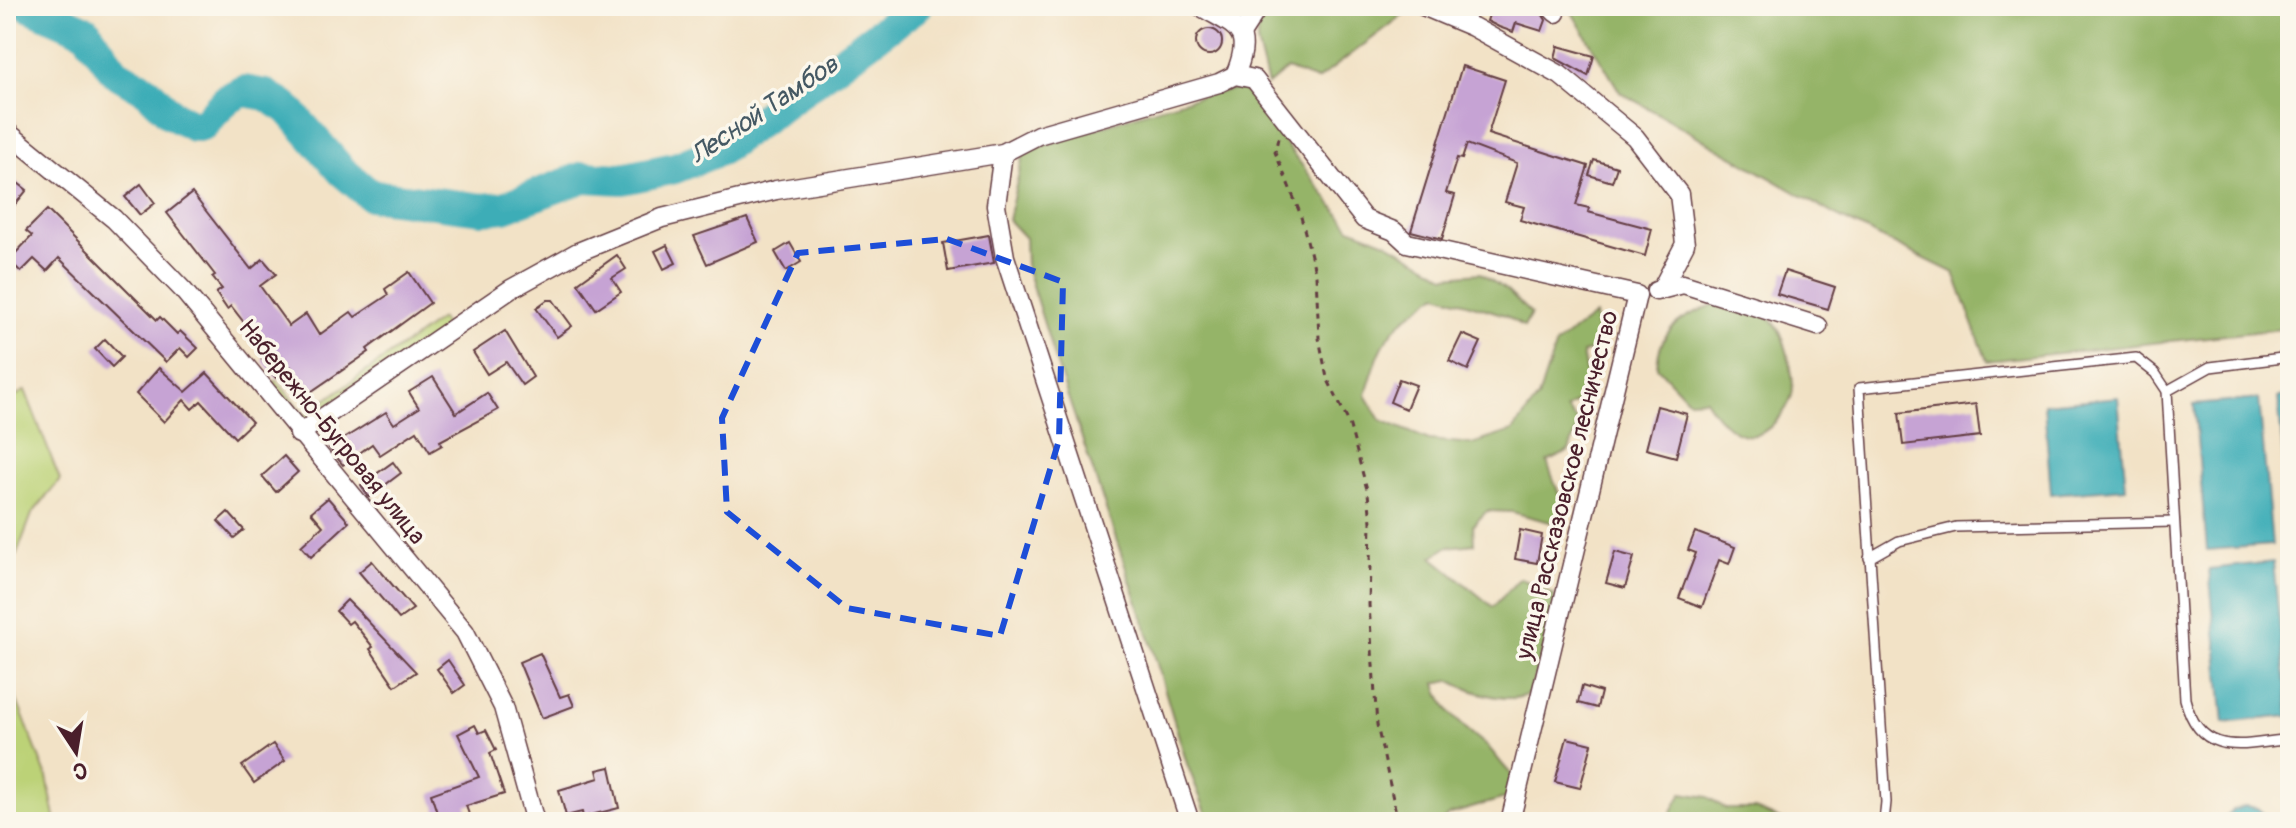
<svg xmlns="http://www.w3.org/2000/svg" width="2296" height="828" font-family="Pangolin,sans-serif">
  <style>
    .green { fill: #bcd277; stroke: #837851; stroke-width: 2 }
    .forest { fill: #95b468; stroke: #706a4a; stroke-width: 2 }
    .water { fill: #3cadb7; stroke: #436671; stroke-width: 2 }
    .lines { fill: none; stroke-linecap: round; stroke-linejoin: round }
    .river { stroke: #3cadb7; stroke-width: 32 }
    .building { fill: #c6a3d4 }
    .lane-casing { stroke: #633c42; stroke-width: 12 }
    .street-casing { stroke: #633c42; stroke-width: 21 }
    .path { stroke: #633c42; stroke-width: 3; stroke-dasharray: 6 6; stroke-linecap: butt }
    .lane { stroke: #fff; stroke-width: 9 }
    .street { stroke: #fff; stroke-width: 18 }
    .marked { fill: none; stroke: #1d4ed8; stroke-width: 6; stroke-dasharray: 16 10; stroke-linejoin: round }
    .labels { text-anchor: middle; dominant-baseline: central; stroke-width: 7; stroke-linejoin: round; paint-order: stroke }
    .street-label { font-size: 24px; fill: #4a1f2b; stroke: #fbf7ec }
    .water-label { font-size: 26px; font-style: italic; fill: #445863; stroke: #fbf7ec }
  </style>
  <rect width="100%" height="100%" fill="#fbf7ec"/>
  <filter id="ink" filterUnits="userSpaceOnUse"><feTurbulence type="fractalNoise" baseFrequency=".0125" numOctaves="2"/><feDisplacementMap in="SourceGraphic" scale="16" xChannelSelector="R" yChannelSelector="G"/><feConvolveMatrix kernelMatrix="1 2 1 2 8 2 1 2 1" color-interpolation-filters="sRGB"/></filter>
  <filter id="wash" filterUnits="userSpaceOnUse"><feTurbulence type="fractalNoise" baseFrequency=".006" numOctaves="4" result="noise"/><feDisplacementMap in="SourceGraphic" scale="32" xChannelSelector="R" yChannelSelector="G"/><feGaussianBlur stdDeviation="1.8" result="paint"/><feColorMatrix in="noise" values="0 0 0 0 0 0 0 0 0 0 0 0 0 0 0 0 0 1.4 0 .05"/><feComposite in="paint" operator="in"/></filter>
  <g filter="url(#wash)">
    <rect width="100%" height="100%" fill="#f2e2c6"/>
    <g class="green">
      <path d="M441,319L447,328L304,421L270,385L277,380L304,415Z"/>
      <path d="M25,390L60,480L32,514L6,583V403Z"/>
      <path d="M6,673L47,777L56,822H6Z"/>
    </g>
    <g class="forest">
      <path d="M1235,6H1415L1317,80L1287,69L1268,85L1257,42V21Z"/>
      <path d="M1568,6H2290V328L1987,361L1954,273L1837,216L1620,92Z"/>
      <path d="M1243,88L1350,228L1386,242L1446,276L1480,273L1506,290L1531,314L1524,327L1505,315L1438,294C1389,328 1382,337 1366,395L1381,420L1429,440L1472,444L1513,431L1538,398L1556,344L1595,315L1599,349L1582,353L1590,394L1566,409L1579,423L1569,451L1547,462L1563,505L1561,525L1512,512L1487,511L1473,525L1474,544L1447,547L1432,557L1493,607L1520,578L1554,595L1555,612L1529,694C1507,705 1469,691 1449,680L1436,683C1445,716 1464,726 1488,747C1497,756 1503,768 1514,776L1512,796L1448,815L1441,822H1210L1187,764L1146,627L1054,356L1026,266L1025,238L1008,220L1024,151C1098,131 1167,99 1243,88Z"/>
      <path d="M1719,303C1734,307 1753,309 1767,316C1784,325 1796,378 1792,395C1789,405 1783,414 1776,421C1749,453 1722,426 1705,399L1688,400L1657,367C1659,327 1684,315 1719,303Z"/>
      <path d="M1682,793L1708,797L1726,809H1755L1787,822H1675L1671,813Z"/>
    </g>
    <g class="water">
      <path d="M2290,396V534L2278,397Z"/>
      <path d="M2118,397L2126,488L2051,494L2044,404Z"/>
      <path d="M2259,399L2272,545L2207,550L2194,405Z"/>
      <path d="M2273,562L2289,716L2224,723L2209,569Z"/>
      <path d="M2245,806L2257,808L2273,822H2221L2233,810Z"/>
    </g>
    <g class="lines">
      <path class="river" d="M29,6L86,31L115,72L148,91L171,114L193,126H202L227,99L244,91L266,95L288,109L342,171L370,195L483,209L504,207L584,177L622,179L675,168L720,150L917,6"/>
    </g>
    <g id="blocks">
      <g class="building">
        <path d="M1492,6H1537L1546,20L1542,31L1516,23L1513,32L1499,27L1487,21Z"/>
        <circle cx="1209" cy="42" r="13"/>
        <path d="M1558,46L1594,56L1588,76L1555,58Z"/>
        <path d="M1462,66L1505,80L1488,134L1588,166L1576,205L1589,208L1588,212L1652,229L1645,256L1520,220L1524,207L1505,202L1517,163L1467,144L1462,159L1457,158L1446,193L1455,195L1442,239L1411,231Z"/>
        <path d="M1594,160L1617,167L1612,182L1589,175Z"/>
        <path d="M6,174L27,190L6,216Z"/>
        <path d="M141,184L155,203L140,215L125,197Z"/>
        <path d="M192,193L251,269L263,259L276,274L260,286L289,326L306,314L319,335L351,312L355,317L388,295L385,289L409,272L430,303L367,349L369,352L309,393L291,367L276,378L262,360L268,356L253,334L231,306L227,309L216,293L222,289L212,277L215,275L167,213Z"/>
        <path d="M47,210L157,320L160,317L177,334L180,331L198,348L189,357L180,348L166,362L59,258L47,271L34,259L21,272L9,260L32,236L26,231Z"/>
        <path d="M747,218L758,242L707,264L694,236Z"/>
        <path d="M989,235L994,263L948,271L943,243Z"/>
        <path d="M790,243L801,262L786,271L775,252Z"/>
        <path d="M667,245L676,263L664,269L655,251Z"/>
        <path d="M617,255L626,269L612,278L621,292L596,309L578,283Z"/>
        <path d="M1785,271L1835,287L1828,309L1777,294Z"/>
        <path d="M547,300H553L572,326L557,337L536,308Z"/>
        <path d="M505,331L533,377L522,385L506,362L487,374L473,352Z"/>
        <path d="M1462,334L1481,342L1468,370L1449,361Z"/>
        <path d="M105,339L122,357L112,367L95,349Z"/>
        <path d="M159,368L186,392L207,373L252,422L235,438L201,401L192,409L184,400L164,422L136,394Z"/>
        <path d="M433,377L456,413L487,393L498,410L440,441L442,445L430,452L417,431L380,455L372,444L343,465L329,448L386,412L394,424L419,408L409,392Z"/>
        <path d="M1399,379L1416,385L1406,409L1390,402Z"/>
        <path d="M1976,404L1980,436L1903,445L1899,413Z"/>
        <path d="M1657,406L1687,414L1676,457L1646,449Z"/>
        <path d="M284,456L298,472L276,492L262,476Z"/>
        <path d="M393,462L401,473L369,497L361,485Z"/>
        <path d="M328,498L349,522L311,557L301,546L323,526L311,512Z"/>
        <path d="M228,512L244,530L234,538L218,521Z"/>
        <path d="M1520,530L1542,535L1537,563L1515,559Z"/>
        <path d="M1695,532L1735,547L1729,564L1719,560L1702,607L1679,598L1696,553L1688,550Z"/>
        <path d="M1615,552L1634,557L1625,588L1606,583Z"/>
        <path d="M372,561L413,609L399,619L359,572Z"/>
        <path d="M347,600L360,613L416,672L395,686L370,649L373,647L352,621L348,624L336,611Z"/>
        <path d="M540,653L560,697L569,694L574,706L542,718L519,662Z"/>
        <path d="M448,660L465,685L454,693L437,669Z"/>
        <path d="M1582,686L1601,692L1597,708L1578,703Z"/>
        <path d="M475,725L479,733L486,730L496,750L490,753L504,794L466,806L470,817L440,822L431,794L479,777L458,734Z"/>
        <path d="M1567,738L1592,744L1580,788L1555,782Z"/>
        <path d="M273,744L285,761L254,783L242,766Z"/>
        <path d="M610,767L619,808L583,817L582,812L566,816L559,790L599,778L597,770Z"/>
      </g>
    </g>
  </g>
  <g filter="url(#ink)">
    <use href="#blocks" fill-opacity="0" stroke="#633c42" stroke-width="2"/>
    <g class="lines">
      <g class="lane-casing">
        <g id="lane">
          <path d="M2167,391L2210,367L2290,357"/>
          <path d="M1869,558L1899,541L1956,527L2174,522"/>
          <path d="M1884,822L1886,802L1859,388L2136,358L2155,373L2167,391L2185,699C2200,758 2241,745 2290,739"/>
        </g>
      </g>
      <g class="street-casing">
        <g id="street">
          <path d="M1200,6C1234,27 1255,27 1235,75"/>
          <path d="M1423,6L1473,27L1560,75L1635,137L1679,194L1685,244L1661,290"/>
          <path d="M1549,6L1556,13"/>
          <path d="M1241,34L1259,6"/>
          <path d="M6,131L114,219L183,290L465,632L503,707L535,822"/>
          <path d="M1003,153L996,205L1005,257L1190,822"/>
          <path d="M1656,291L1683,284L1818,326"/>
          <path d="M299,434L511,289L578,252L662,218L776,190L1003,153L1038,135L1219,83L1235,75L1254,79L1364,219L1394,231L1407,243L1637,295L1510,822"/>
        </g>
      </g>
      <path class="path" d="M1278,138L1275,152L1300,213L1316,275L1319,338L1327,378L1349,423L1368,493L1371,522L1369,605L1377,725L1398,822"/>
      <use href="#lane" class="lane"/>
      <use href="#street" class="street"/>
    </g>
  </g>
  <path class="marked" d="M947,239L1063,282L1059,440L1000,636L847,608L727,512L722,418L798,253Z"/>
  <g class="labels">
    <g class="street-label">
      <text transform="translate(332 432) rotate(51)">Набережно-Бугровая улица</text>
      <text transform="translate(1567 485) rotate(-76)">улица Рассказовское лесничество</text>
    </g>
    <g class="water-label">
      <text transform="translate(764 110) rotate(-34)">Лесной Тамбов</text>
    </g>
  </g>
  <rect width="2296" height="828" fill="none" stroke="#fbf7ec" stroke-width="32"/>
  <g transform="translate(76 752) rotate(168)" stroke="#fbf7ec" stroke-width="6" paint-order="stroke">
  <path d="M0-6L14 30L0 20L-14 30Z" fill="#4a1f2b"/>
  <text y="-12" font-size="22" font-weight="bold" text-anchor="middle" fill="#4a1f2b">С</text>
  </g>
</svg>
